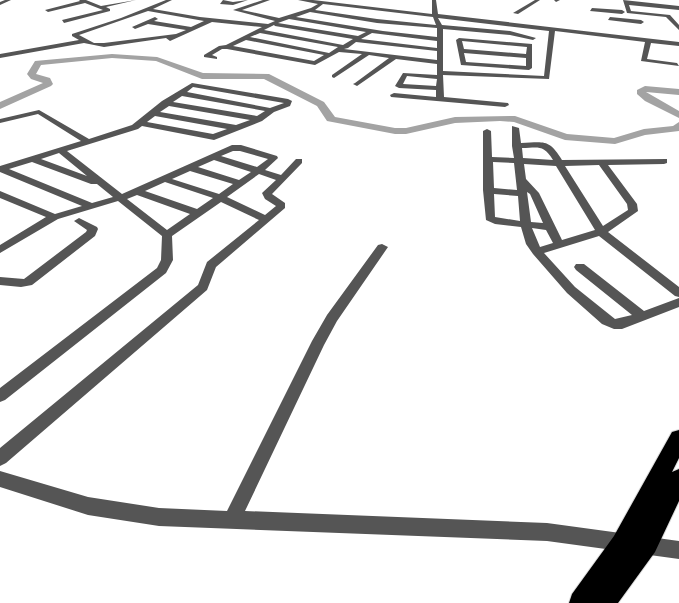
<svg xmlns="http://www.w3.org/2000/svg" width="679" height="603" font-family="Overpass,sans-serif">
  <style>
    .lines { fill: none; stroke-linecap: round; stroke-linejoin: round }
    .river { fill: #a3a3a3; fill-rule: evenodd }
    .highway-casing { stroke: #dbdbdb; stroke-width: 2 }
    .minor { fill: #555; fill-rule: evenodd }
    .highway { fill: #000; fill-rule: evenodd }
  </style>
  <rect width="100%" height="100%" fill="#fff"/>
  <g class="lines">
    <g class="river">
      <path d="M112,54L157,57L203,73L269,74L324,102L335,117L395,128H406L455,117L515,116L567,134L614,138L644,129L673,126L679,122V131L645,135L615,144L565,140L514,122L500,121L455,123L406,134H395L327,121L317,106L264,79H202L156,61L112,58L41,65L36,74L50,78L53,84L51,86L0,109V102L43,83L31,79L27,74L35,61Z"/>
      <path d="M645,86L679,89V95L646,92L679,111V118L645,101L637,94V90Z"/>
    </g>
    <g class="highway-casing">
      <path id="highway" d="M679,430V458L672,472L679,469V501L655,552L618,603H569L572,594L614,536L672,432Z"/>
    </g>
    <g class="minor">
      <path d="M5,0H11L0,5V2Z"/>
      <path d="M79,0H86L101,6L136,0L106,7L110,9V11L64,23L62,20L103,10L85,3L48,12L45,10L80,1Z"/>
      <path d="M166,0H172L153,9L200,17L268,24L275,21L233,10L263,0H270L242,10L279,18L311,8L318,4L298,0H313L432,14V0H436L438,14L679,42V46L651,43L647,59L677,63L679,66L641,61L645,42L555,31L549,79L443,75L444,97L508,103L509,105L505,107L391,97L390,95L394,93L436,97V90L399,88L395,86L403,73L437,75V64L396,59L357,86L353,84L355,83L389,58L369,55L334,78L332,77V75L362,54L339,52L315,65L227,49H222L212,55L217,57V59L204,57V55L219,46L226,45L262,27L212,22L170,41L166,38L104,47L84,43L0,58V54L79,40L72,36V34L121,18ZM323,4L433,17L436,25L377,19L315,10ZM148,11L204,21L191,27L154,21L158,19L155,17L132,27L135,29L148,24L186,30L176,34L104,43H94L79,35ZM310,12L377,23L437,28V37L383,31L296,17ZM438,18L549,31L544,76L443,71V29L510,35L533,40L536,38L510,31L442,25ZM289,19L366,32L358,36L278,23ZM274,25L275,26L353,39L343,45L264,30ZM260,33L338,47L329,53L250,37ZM372,33L437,41V48L361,39ZM246,40L324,55L314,61L233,46ZM356,42L437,51V60L344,49L348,48ZM407,76L437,79L436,86L403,84Z"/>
      <path d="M223,0L233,2L248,0L233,5L220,4Z"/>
      <path d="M535,0H540L518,14L513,13Z"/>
      <path d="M554,0H560L556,2Z"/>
      <path d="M623,0L679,6V10L629,5L631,11L670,15L679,25V30L666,17L627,13Z"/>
      <path d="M592,8L622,10L625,12L622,14L590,11Z"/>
      <path d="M610,17L641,20L644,22L641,24L608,20Z"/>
      <path d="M459,38L532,44V68L529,70L461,65L456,40ZM462,41L527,47L526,54L464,49ZM464,53L526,58V66L466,62Z"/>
      <path d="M192,83L288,99L292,101L290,106L274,112L262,121L214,140L142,126L138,129L67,151L122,194L232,145H241L277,156L278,158L265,170L281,175L296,159H302V163L272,194L285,203V208L216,267L207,290L6,463L0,466V448L198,285L207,262L259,220L221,202L172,236L173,260L166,273L5,400L0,402V388L157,268L161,260L162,236L118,201L58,219L0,253V245L46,217L0,198V191L55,214L82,206L0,172V166L81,141L38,114L0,123V119L39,110L89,139L132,125L162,101ZM193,87L284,103L270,108L187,92ZM182,96L265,111L257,116L173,102ZM169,106L250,120L236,125L160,112ZM155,116L227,129L213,134L147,122ZM233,151H240L268,159L257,167L221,156ZM59,153L87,176L41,159ZM214,160L251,172L239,180L198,167ZM32,162L91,184H97L113,197L92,203L9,169ZM190,171L233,184L219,194L172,179ZM259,174L276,180L262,193L265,199L276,206L265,215L227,197ZM165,182L213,198L197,209L145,191ZM137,195L190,214L167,230L127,199Z"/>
      <path d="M512,126L519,128L521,143C545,142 549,139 562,160L667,159V163L664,164L608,165L637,204L638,211L608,232L679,287V297L675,296L599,236L544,253L575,287L615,319L632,315L576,270L574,267L576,264H584L644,311L679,298V307L622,329H614L602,324L567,293L533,254L526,244L521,227L495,224L486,220L483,190V131L487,129L491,131L492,157L514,158L512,146ZM522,148C538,148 543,144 553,160L523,158ZM493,162L514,163L517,190L494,188ZM524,164L556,166L595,230L562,240L539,193L526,179ZM599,165L627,204L628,210L603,226L565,166ZM527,192L530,194L543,223L531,222ZM494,194L518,196L520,221L495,217ZM532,228L546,230L553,243L540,247Z"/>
      <path d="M79,218L97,227L98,229L95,236L32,285L21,287L0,285V277L24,279L86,232L87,230L74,221Z"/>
      <path d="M382,244L388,247L337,321L324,345L245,511L547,523L679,541V559L547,541L159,526L88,515L0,487V471L88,497L159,508L227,511L312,341L327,315L378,245Z"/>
    </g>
    <use href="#highway" class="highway"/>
  </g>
</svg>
